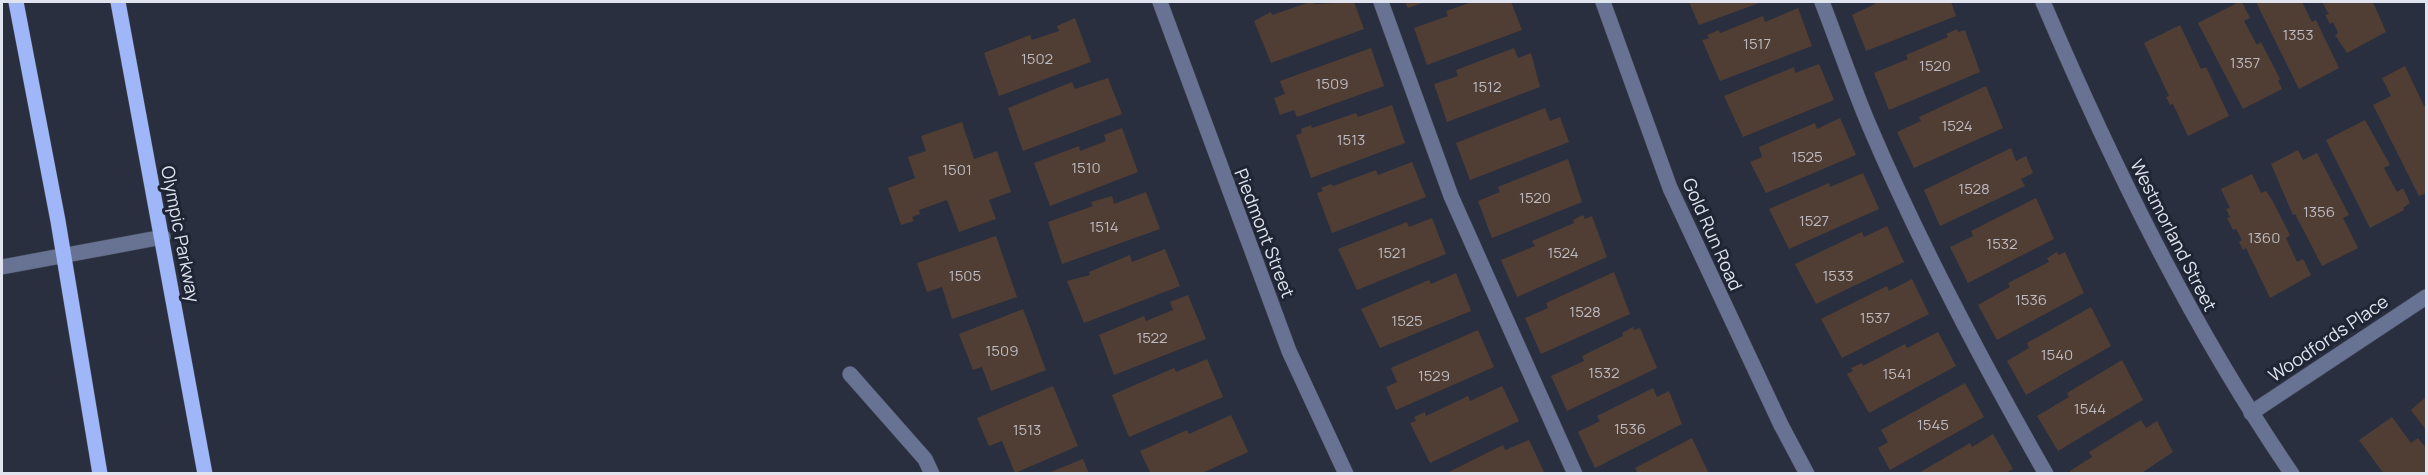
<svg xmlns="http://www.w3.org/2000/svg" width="2428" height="475" font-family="Manrope,sans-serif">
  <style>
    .building { fill: #503e34 }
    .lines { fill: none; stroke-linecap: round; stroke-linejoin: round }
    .minor-casing { stroke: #464c5b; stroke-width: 16 }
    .major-casing { stroke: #464c5b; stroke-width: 16 }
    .minor { stroke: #687393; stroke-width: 15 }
    .major { stroke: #9fb6f8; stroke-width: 15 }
    .labels { text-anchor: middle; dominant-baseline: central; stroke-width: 6; stroke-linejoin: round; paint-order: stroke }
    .number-label { font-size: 15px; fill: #bcbac0 }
    .street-label { font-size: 18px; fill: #e0e4ee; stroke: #1f2534 }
  </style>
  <rect width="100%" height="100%" fill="#292f3f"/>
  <g class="building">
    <path d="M1310,2L1316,4L1354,2L1364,29L1271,63L1254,21L1271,12L1272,15Z"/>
    <path d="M1405,2H1425L1408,8Z"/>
    <path d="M1472,2H1511L1522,30L1427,65L1414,28L1448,16L1446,11Z"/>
    <path d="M1689,2H1762L1699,25Z"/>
    <path d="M1874,2H1951L1956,16L1866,51L1852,15L1875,4Z"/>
    <path d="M2239,2H2242L2250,18L2244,21L2257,45L2261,42L2280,79L2278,81L2282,89L2243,109L2198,23Z"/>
    <path d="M2256,2H2302L2312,22L2316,20L2339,68L2299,89Z"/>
    <path d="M2322,2H2373L2386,32L2347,53L2335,35L2338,33L2333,22L2330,24L2325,15L2329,14Z"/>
    <path d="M1798,8L1812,46L1720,81L1702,40L1709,38L1707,35L1719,30L1720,33L1763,16L1765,22Z"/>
    <path d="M1075,18L1091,62L999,96L984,53L1030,35L1032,40L1059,31L1057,26Z"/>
    <path d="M2180,25L2201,69L2206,67L2229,116L2188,136L2173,104L2170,105L2166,97L2169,96L2144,43Z"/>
    <path d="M1957,29L1958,32L1965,30L1980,72L1889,110L1874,73L1908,59L1906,55L1948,37L1946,34Z"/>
    <path d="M1371,48L1384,86L1297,117L1294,110L1280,115L1274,98L1285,94L1280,81Z"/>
    <path d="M1514,48L1518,58L1531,53L1540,87L1447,122L1434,84L1458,76L1456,70Z"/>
    <path d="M1819,64L1834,100L1743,137L1724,96L1794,67L1795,73Z"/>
    <path d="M2405,66L2424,106H2426V193L2419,196L2373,105L2391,96L2382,78Z"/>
    <path d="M1108,78L1122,114L1023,151L1008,108L1072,82L1075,89Z"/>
    <path d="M1986,86L2003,128L1914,168L1897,132L1921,121L1919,117Z"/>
    <path d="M1392,105L1405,143L1311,178L1296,135L1302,133L1301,129L1311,125L1312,128L1356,113L1358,117Z"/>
    <path d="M1545,108L1550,121L1560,117L1569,142L1470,180L1456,143Z"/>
    <path d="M1840,118L1856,155L1766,193L1750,162L1762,157L1759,147L1815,123L1817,129Z"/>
    <path d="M2365,120L2390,165L2384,168L2397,192L2403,188L2410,203L2403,208L2404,210L2370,228L2326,140Z"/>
    <path d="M962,122L974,159L997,151L1011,192L989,200L996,219L959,232L947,200L919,210L920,214L912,217L914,221L901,225L888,188L915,178L908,157L926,151L921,136Z"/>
    <path d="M1122,128L1138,172L1050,206L1034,163L1079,146L1080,151L1106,141L1104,135Z"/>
    <path d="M2011,148L2016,161L2026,156L2033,173L2021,179L2025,186L1940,226L1924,190Z"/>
    <path d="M2298,150L2303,160L2317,153L2349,215L2343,218L2358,248L2322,266L2295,214L2293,215L2271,164Z"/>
    <path d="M1568,159L1582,202L1492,238L1478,201L1500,192L1498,187Z"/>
    <path d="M1412,162L1426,197L1332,233L1317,193L1323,191L1321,188L1331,184L1333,186L1376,170L1378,175Z"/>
    <path d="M1863,173L1879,209L1789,249L1769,209L1829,183L1830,187Z"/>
    <path d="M2252,174L2261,193L2266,191L2271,198L2290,235L2286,238L2297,262L2303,259L2311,275L2270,298L2246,248L2243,250L2239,242L2242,240L2236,229L2233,230L2227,218L2230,217L2226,209L2230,208L2221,189Z"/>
    <path d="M1146,192L1160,229L1062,264L1048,222L1093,206L1091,202L1112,196L1114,204Z"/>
    <path d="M2036,198L2054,239L1968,283L1950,247L1973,236L1971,231Z"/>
    <path d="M1583,215L1585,219L1592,216L1607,257L1517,297L1501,260L1535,246L1532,241L1574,223L1573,220Z"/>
    <path d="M1432,218L1446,254L1357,290L1338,249L1407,222L1409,227Z"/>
    <path d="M1887,226L1904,262L1816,304L1795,264L1862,232L1864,237Z"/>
    <path d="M996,236L1017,297L952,319L942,287L927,292L917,263Z"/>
    <path d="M1165,249L1180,286L1084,323L1067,281L1090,275L1089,272L1130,255L1132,262Z"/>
    <path d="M2057,252L2059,255L2065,252L2084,293L1997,340L1978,305L2010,287L2008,283L2049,262L2047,258Z"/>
    <path d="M1614,272L1630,314L1541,354L1525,318L1548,308L1546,303Z"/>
    <path d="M1456,273L1471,311L1380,348L1361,309L1429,280L1431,284Z"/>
    <path d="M1912,279L1929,314L1842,358L1821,319L1887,286L1889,291Z"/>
    <path d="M1188,295L1206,339L1114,375L1099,335L1144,316L1146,321L1173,310L1170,302Z"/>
    <path d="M2091,307L2111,346L2026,395L2007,361L2029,348L2027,343Z"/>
    <path d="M1023,309L1046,370L991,391L982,367L973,370L959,334Z"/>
    <path d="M1633,327L1634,330L1640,328L1657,368L1567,411L1551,376L1584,361L1582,356L1623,336L1622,333Z"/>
    <path d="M1478,330L1494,367L1396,410L1386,387L1397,382L1391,368Z"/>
    <path d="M1938,332L1956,366L1869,413L1847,374L1853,371L1851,368L1862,363L1863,366L1905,344L1907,348Z"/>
    <path d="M1207,359L1223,397L1129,437L1112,395L1174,368L1176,372Z"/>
    <path d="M2122,360L2143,400L2058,451L2037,416L2069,397L2067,393Z"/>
    <path d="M1965,383L1984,417L1890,470L1878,448L1888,442L1881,430Z"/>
    <path d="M1053,386L1078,446L1015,473L1002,441L989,446L977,418Z"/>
    <path d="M1502,386L1519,421L1430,463L1410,423L1416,421L1414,417L1425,412L1426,416L1468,396L1470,401Z"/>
    <path d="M1653,388L1657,397L1669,391L1682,424L1595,468L1578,432L1600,421L1597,416Z"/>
    <path d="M2426,397V430L2411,410Z"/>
    <path d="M1231,415L1248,452L1200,474H1151L1140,451L1187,430L1189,434Z"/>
    <path d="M2392,417L2411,443L2418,438L2426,448V474H2384L2359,440Z"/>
    <path d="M2141,420L2146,428L2157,421L2173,452L2140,474H2072L2070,471L2092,457L2089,452Z"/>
    <path d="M1993,434L2013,469L2004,474H1917L1970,443L1972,447Z"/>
    <path d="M1692,438L1709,474H1638L1635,468Z"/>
    <path d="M1529,440L1545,474H1445L1503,445L1505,450Z"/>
    <path d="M1083,459L1089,474H1048V473Z"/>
  </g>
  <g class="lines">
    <g class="minor-casing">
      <g id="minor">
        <path d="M1160,2L1289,351L1346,474"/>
        <path d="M1381,2L1451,196L1575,474"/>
        <path d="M1603,2L1670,188L1781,425L1807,474"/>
        <path d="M1822,2C1838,43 1852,85 1869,125C1920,245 1981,360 2046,474"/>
        <path d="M2043,2C2113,166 2191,326 2292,474"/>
        <path d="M2,267L163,237"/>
        <path d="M850,374L925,459L932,474"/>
        <path d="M2251,413L2426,297"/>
      </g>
    </g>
    <g class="major-casing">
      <g id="major">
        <path d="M16,2L58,221L100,474"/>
        <path d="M118,2L205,474"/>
      </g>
    </g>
    <use href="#minor" class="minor"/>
    <use href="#major" class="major"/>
  </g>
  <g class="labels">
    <g class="number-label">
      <text x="2298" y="34">1353</text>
      <text x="1757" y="43">1517</text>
      <text x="1037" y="58">1502</text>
      <text x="2245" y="62">1357</text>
      <text x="1935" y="65">1520</text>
      <text x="1332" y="83">1509</text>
      <text x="1487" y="86">1512</text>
      <text x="1957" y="125">1524</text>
      <text x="1351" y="139">1513</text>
      <text x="1807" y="156">1525</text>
      <text x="1086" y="167">1510</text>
      <text x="957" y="169">1501</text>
      <text x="1974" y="188">1528</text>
      <text x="1535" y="197">1520</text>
      <text x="2319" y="211">1356</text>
      <text x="1814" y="220">1527</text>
      <text x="1104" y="226">1514</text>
      <text x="2264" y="237">1360</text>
      <text x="2002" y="243">1532</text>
      <text x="1392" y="252">1521</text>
      <text x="1563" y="252">1524</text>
      <text x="965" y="275">1505</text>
      <text x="1838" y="275">1533</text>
      <text x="2031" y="299">1536</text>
      <text x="1585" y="311">1528</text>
      <text x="1875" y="317">1537</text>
      <text x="1407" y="320">1525</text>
      <text x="1152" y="337">1522</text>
      <text x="1002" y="350">1509</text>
      <text x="2057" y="354">1540</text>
      <text x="1604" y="372">1532</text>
      <text x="1897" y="373">1541</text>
      <text x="1434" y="375">1529</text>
      <text x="2090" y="408">1544</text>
      <text x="1933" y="424">1545</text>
      <text x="1630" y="428">1536</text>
      <text x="1027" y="429">1513</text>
    </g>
    <g class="street-label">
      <text transform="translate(1265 233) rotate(69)">Piedmont Street</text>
      <text transform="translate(181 234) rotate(79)">Olympic Parkway</text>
      <text transform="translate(1713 234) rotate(66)">Gold Run Road</text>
      <text transform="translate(2174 235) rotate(63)">Westmorland Street</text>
      <text transform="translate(2328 338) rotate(-34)">Woodfords Place</text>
    </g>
  </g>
  <rect width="2428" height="475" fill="none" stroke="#e0e4ee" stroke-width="6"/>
</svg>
